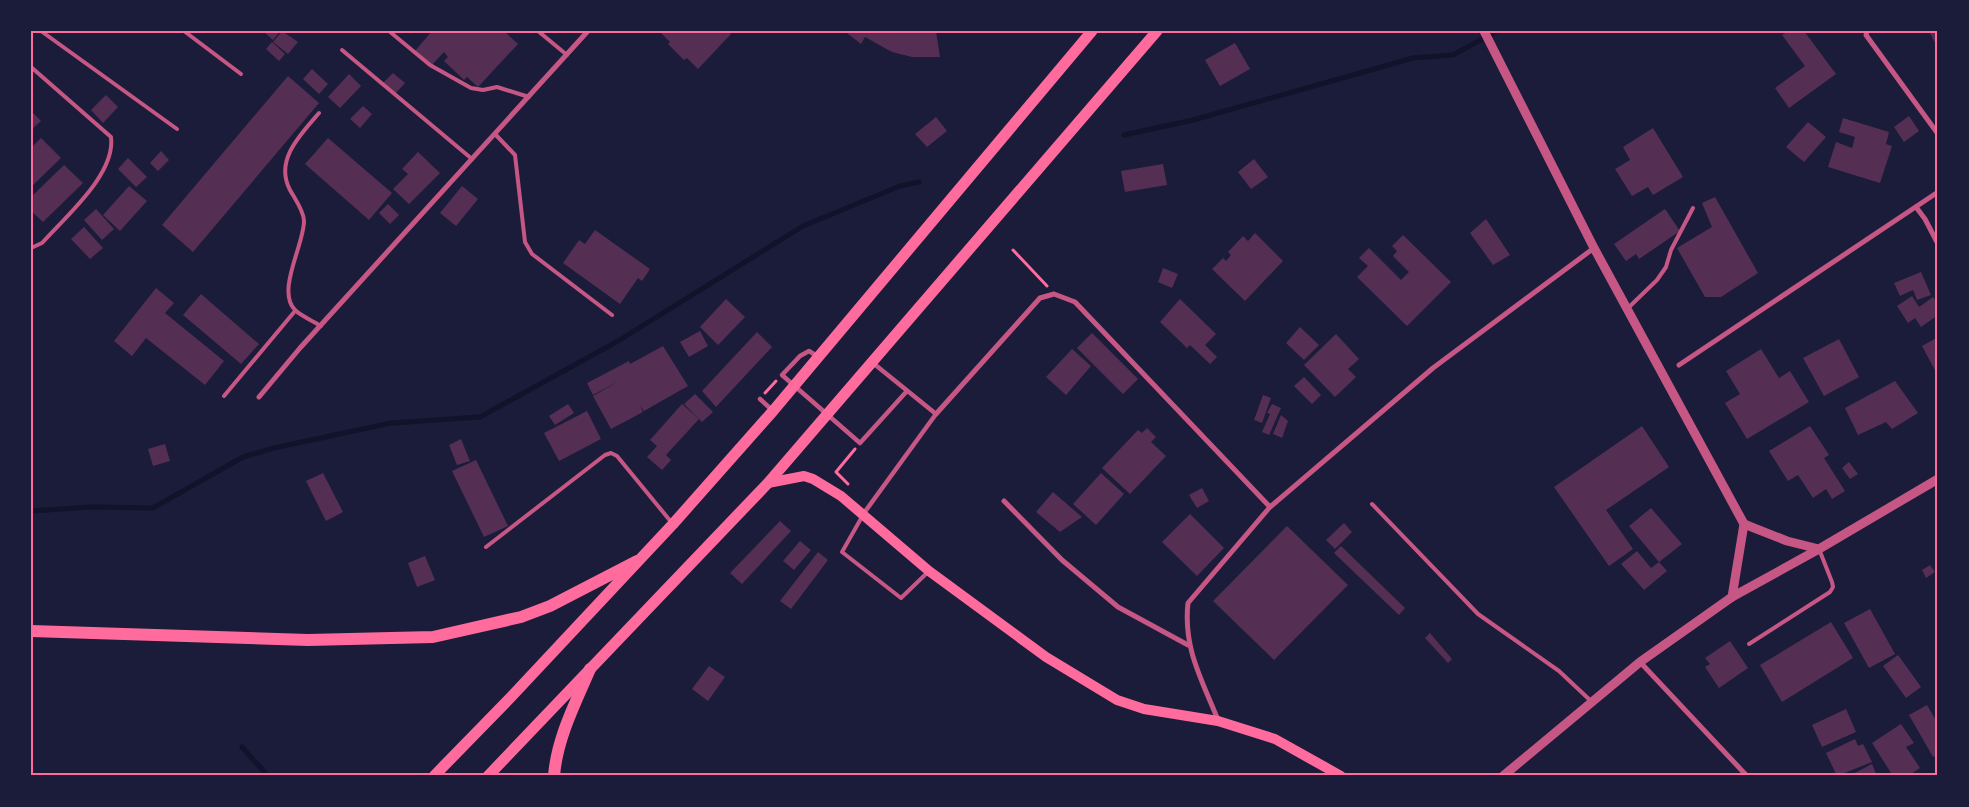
<svg xmlns="http://www.w3.org/2000/svg" width="1969" height="807" font-family="Commissioner,sans-serif">
  <style>
    .lines { fill: none; stroke-linecap: round; stroke-linejoin: round }
    .stream { stroke: #12122b; stroke-width: 5 }
    .building { fill: #542f53 }
    .path { stroke: #ff6b9d; stroke-width: 3 }
    .service { stroke: #c65784; stroke-width: 4 }
    .pedestrian { stroke: #c65784; stroke-width: 4.5 }
    .minor { stroke: #c65784; stroke-width: 5 }
    .tertiary { stroke: #c65784; stroke-width: 9 }
    .secondary { stroke: #ff6b9d; stroke-width: 10 }
    .trunk { stroke: #ff6b9d; stroke-width: 11 }
    .motorway { stroke: #ff6b9d; stroke-width: 12 }
    .neatline { fill: none; stroke: #ff6b9d; stroke-width: 2 }
  </style>
  <rect width="100%" height="100%" fill="#1b1b3a"/>
  <g class="lines">
    <g class="stream">
      <path d="M1124,135L1193,120L1413,58L1453,55L1497,31"/>
      <path d="M31,511L91,507L153,508L243,457L274,448L391,423L480,417L618,341L803,226L900,186L919,182"/>
      <path d="M242,747L268,776"/>
    </g>
  </g>
  <g class="building">
    <path d="M263,31H280L273,40Z"/>
    <path d="M282,31L298,42L288,54L273,42Z"/>
    <path d="M432,31H504L518,44L478,87L467,77L464,80L444,61L448,57L444,52L431,66L415,51Z"/>
    <path d="M659,31H728L731,34L698,69L687,58L684,60L668,44L670,42Z"/>
    <path d="M848,31H936L940,57H912L892,52L865,37L861,44L847,33Z"/>
    <path d="M1788,31H1804L1836,74L1789,108L1775,88L1805,66L1782,35Z"/>
    <path d="M1929,31H1938V42L1935,43Z"/>
    <path d="M272,42L285,54L279,61L266,49Z"/>
    <path d="M1235,43L1250,69L1220,86L1205,60Z"/>
    <path d="M312,69L328,84L319,94L303,79Z"/>
    <path d="M393,73L405,83L394,95L382,84Z"/>
    <path d="M349,74L361,86L340,108L328,97Z"/>
    <path d="M288,76L319,103L193,252L162,225Z"/>
    <path d="M106,95L118,107L103,123L91,110Z"/>
    <path d="M363,106L372,114L360,128L350,119Z"/>
    <path d="M31,111L41,121L31,130Z"/>
    <path d="M1909,116L1919,131L1904,142L1894,127Z"/>
    <path d="M936,117L947,131L927,147L915,134Z"/>
    <path d="M1843,118L1889,132L1886,144L1892,146L1880,183L1828,167L1836,142L1852,148L1855,137L1839,132Z"/>
    <path d="M1808,122L1826,137L1804,162L1786,147Z"/>
    <path d="M1653,128L1683,177L1653,195L1648,187L1632,196L1615,169L1630,160L1623,147Z"/>
    <path d="M41,138L61,158L31,187V148Z"/>
    <path d="M328,138L392,193L369,220L305,164Z"/>
    <path d="M161,151L169,160L158,171L150,163Z"/>
    <path d="M418,152L440,173L409,204L393,189L408,174L402,169Z"/>
    <path d="M128,158L147,177L136,187L118,169Z"/>
    <path d="M1254,159L1268,177L1251,189L1238,172Z"/>
    <path d="M1163,164L1167,185L1125,192L1121,171Z"/>
    <path d="M64,165L83,183L43,222L31,211V197Z"/>
    <path d="M129,186L147,201L120,231L103,215Z"/>
    <path d="M462,186L478,199L456,226L440,213Z"/>
    <path d="M1715,197L1758,273L1721,297H1705L1677,248L1712,227L1702,203Z"/>
    <path d="M388,204L399,215L390,224L379,213Z"/>
    <path d="M96,209L114,229L102,240L84,220Z"/>
    <path d="M1665,209L1680,231L1639,259L1636,254L1626,261L1614,244Z"/>
    <path d="M1486,219L1510,255L1493,265L1470,233Z"/>
    <path d="M84,227L103,248L90,259L71,239Z"/>
    <path d="M595,230L650,269L642,281L638,278L620,304L563,263L579,240L585,244Z"/>
    <path d="M1255,233L1283,261L1245,301L1212,269L1223,258L1226,261L1231,255L1228,252L1243,236L1248,241Z"/>
    <path d="M1403,235L1451,282L1407,326L1357,277L1368,266L1359,258L1369,248L1401,280L1409,272L1393,256L1397,251L1392,246Z"/>
    <path d="M1163,268L1178,274L1172,288L1158,282Z"/>
    <path d="M1921,272L1931,295L1917,300L1913,290L1900,296L1894,283Z"/>
    <path d="M156,288L174,303L165,313L224,361L205,385L146,338L132,356L114,341Z"/>
    <path d="M201,294L259,344L241,364L183,315Z"/>
    <path d="M1912,296L1919,307L1933,297L1938,303V315L1921,327L1915,318L1908,323L1897,306Z"/>
    <path d="M726,299L745,317L718,345L700,327Z"/>
    <path d="M1180,299L1216,334L1205,345L1217,357L1210,364L1190,345L1187,348L1160,322Z"/>
    <path d="M1300,327L1319,345L1304,360L1286,343Z"/>
    <path d="M700,331L708,346L689,357L680,342Z"/>
    <path d="M757,332L772,347L716,407L702,391Z"/>
    <path d="M1092,333L1138,379L1123,394L1077,348Z"/>
    <path d="M1336,334L1359,359L1348,369L1356,377L1335,397L1304,365Z"/>
    <path d="M1938,337V376L1922,346Z"/>
    <path d="M1839,339L1859,377L1824,396L1803,358Z"/>
    <path d="M663,346L688,386L644,411L640,406L643,412L611,429L593,396L619,381L593,395L587,383L629,361L630,364Z"/>
    <path d="M1072,349L1091,366L1066,395L1046,377Z"/>
    <path d="M1761,349L1779,378L1790,371L1809,402L1747,439L1725,403L1740,394L1726,371Z"/>
    <path d="M1304,377L1321,395L1312,404L1294,386Z"/>
    <path d="M1895,381L1918,413L1892,429L1886,422L1858,435L1845,408Z"/>
    <path d="M695,394L713,412L702,422L684,404Z"/>
    <path d="M1263,395L1271,398L1262,423L1254,420Z"/>
    <path d="M568,404L574,413L555,425L549,416Z"/>
    <path d="M682,404L699,419L666,455L671,460L662,470L647,457L657,446L650,440Z"/>
    <path d="M1272,404L1281,408L1269,435L1262,432L1270,414L1267,413Z"/>
    <path d="M587,411L601,439L559,461L544,433Z"/>
    <path d="M1281,415L1288,421L1282,438L1273,434Z"/>
    <path d="M1642,426L1669,467L1606,510L1633,549L1609,566L1554,487Z"/>
    <path d="M1810,426L1829,455L1824,458L1845,491L1832,499L1826,489L1813,498L1798,475L1788,481L1769,451Z"/>
    <path d="M1147,428L1156,437L1151,442L1166,456L1130,494L1102,468L1138,430L1142,433Z"/>
    <path d="M461,439L470,461L457,465L449,445Z"/>
    <path d="M165,444L170,461L153,466L148,449Z"/>
    <path d="M476,460L508,526L484,537L452,471Z"/>
    <path d="M1849,462L1858,474L1850,479L1842,468Z"/>
    <path d="M323,473L343,512L326,521L306,481Z"/>
    <path d="M1101,473L1124,494L1096,525L1073,504Z"/>
    <path d="M1202,488L1209,501L1197,508L1189,495Z"/>
    <path d="M1053,492L1082,517L1060,532L1036,512Z"/>
    <path d="M1651,508L1682,544L1659,562L1667,571L1644,590L1621,564L1637,551L1651,568L1659,562L1629,526Z"/>
    <path d="M1190,514L1224,548L1197,576L1162,542Z"/>
    <path d="M780,521L791,531L742,584L730,573Z"/>
    <path d="M1344,523L1352,532L1335,549L1326,540Z"/>
    <path d="M1287,526L1348,585L1274,660L1213,601Z"/>
    <path d="M800,541L811,550L794,570L783,561Z"/>
    <path d="M1341,546L1405,608L1399,615L1334,553Z"/>
    <path d="M818,552L828,560L791,609L780,601Z"/>
    <path d="M425,556L435,580L417,587L408,563Z"/>
    <path d="M1930,565L1935,572L1926,578L1922,570Z"/>
    <path d="M1870,609L1895,654L1869,668L1844,623Z"/>
    <path d="M1831,622L1853,658L1782,702L1760,665Z"/>
    <path d="M1430,633L1452,659L1448,663L1425,638Z"/>
    <path d="M1730,641L1748,668L1719,688L1705,667L1710,664L1705,658Z"/>
    <path d="M1898,655L1921,687L1906,698L1883,666Z"/>
    <path d="M709,666L725,677L708,701L692,689Z"/>
    <path d="M1927,705L1938,724V755L1933,757L1909,715Z"/>
    <path d="M1846,709L1856,732L1822,747L1812,725Z"/>
    <path d="M1901,724L1914,743L1906,747L1920,768L1908,776H1893L1872,743Z"/>
    <path d="M1855,739L1858,746L1863,744L1872,762L1837,776L1826,753Z"/>
    <path d="M1872,764L1877,776H1849Z"/>
  </g>
  <g class="lines">
    <g class="path">
      <path d="M1013,250L1047,286"/>
      <path d="M765,393L776,381"/>
      <path d="M848,484L836,472L855,449"/>
    </g>
    <g class="service">
      <path d="M41,31L177,129"/>
      <path d="M184,31L241,74"/>
      <path d="M389,31L430,65L471,88L483,90L497,87L529,97"/>
      <path d="M538,31L567,55"/>
      <path d="M342,50L472,159"/>
      <path d="M31,67L111,137C116,174 65,217 42,243L31,248"/>
      <path d="M319,113C301,134 274,160 290,190C295,199 304,211 304,221C304,245 276,291 295,310C301,316 313,321 321,326"/>
      <path d="M495,134L515,155L525,242L532,254L612,315"/>
      <path d="M1627,309L1657,280L1666,267L1671,250L1693,208"/>
      <path d="M224,396L295,311"/>
      <path d="M1372,504L1478,614L1559,671L1592,702"/>
      <path d="M863,515L842,552L901,598L929,571"/>
      <path d="M486,547L605,455L611,453L617,456L672,523"/>
      <path d="M1749,644L1830,592L1833,587L1832,582L1819,549"/>
    </g>
    <g class="pedestrian">
      <path d="M817,356L809,351L800,356L782,375L860,443L907,391"/>
      <path d="M760,399L772,410"/>
      <path d="M864,513L936,414L873,363"/>
    </g>
    <g class="minor">
      <path d="M1867,31L1866,35L1938,134"/>
      <path d="M1916,207L1925,219L1938,244"/>
      <path d="M1679,365L1938,192"/>
      <path d="M259,397L300,348L588,31"/>
      <path d="M936,414L1040,298L1054,294L1075,302L1270,507"/>
      <path d="M1004,501L1062,560L1118,607L1188,645"/>
      <path d="M1640,662L1747,776"/>
      <path d="M1218,720C1202,680 1183,648 1188,603L1270,507L1433,368L1594,248"/>
    </g>
    <g class="tertiary">
      <path d="M1484,31L1594,248L1744,524L1732,597"/>
      <path d="M1744,524L1787,541L1819,549"/>
      <path d="M1503,776L1640,662L1732,597L1819,549L1938,479"/>
    </g>
    <path class="secondary" d="M768,483L804,476L813,479L841,496L929,571L1046,657L1117,700L1144,709L1218,721L1275,739L1341,776"/>
    <g class="trunk">
      <path d="M434,776L511,697L673,524L773,411L1092,31"/>
      <path d="M488,776L768,483L1157,31"/>
    </g>
    <g class="motorway">
      <path d="M31,631L308,640L433,637L521,617L550,606L637,561"/>
      <path d="M554,776C557,738 575,704 590,669"/>
    </g>
  </g>
  <rect width="1969" height="807" fill="none" stroke="#1b1b3a" stroke-width="65"/>
  <rect x="32" y="32" width="1904" height="742" class="neatline"/>
</svg>
